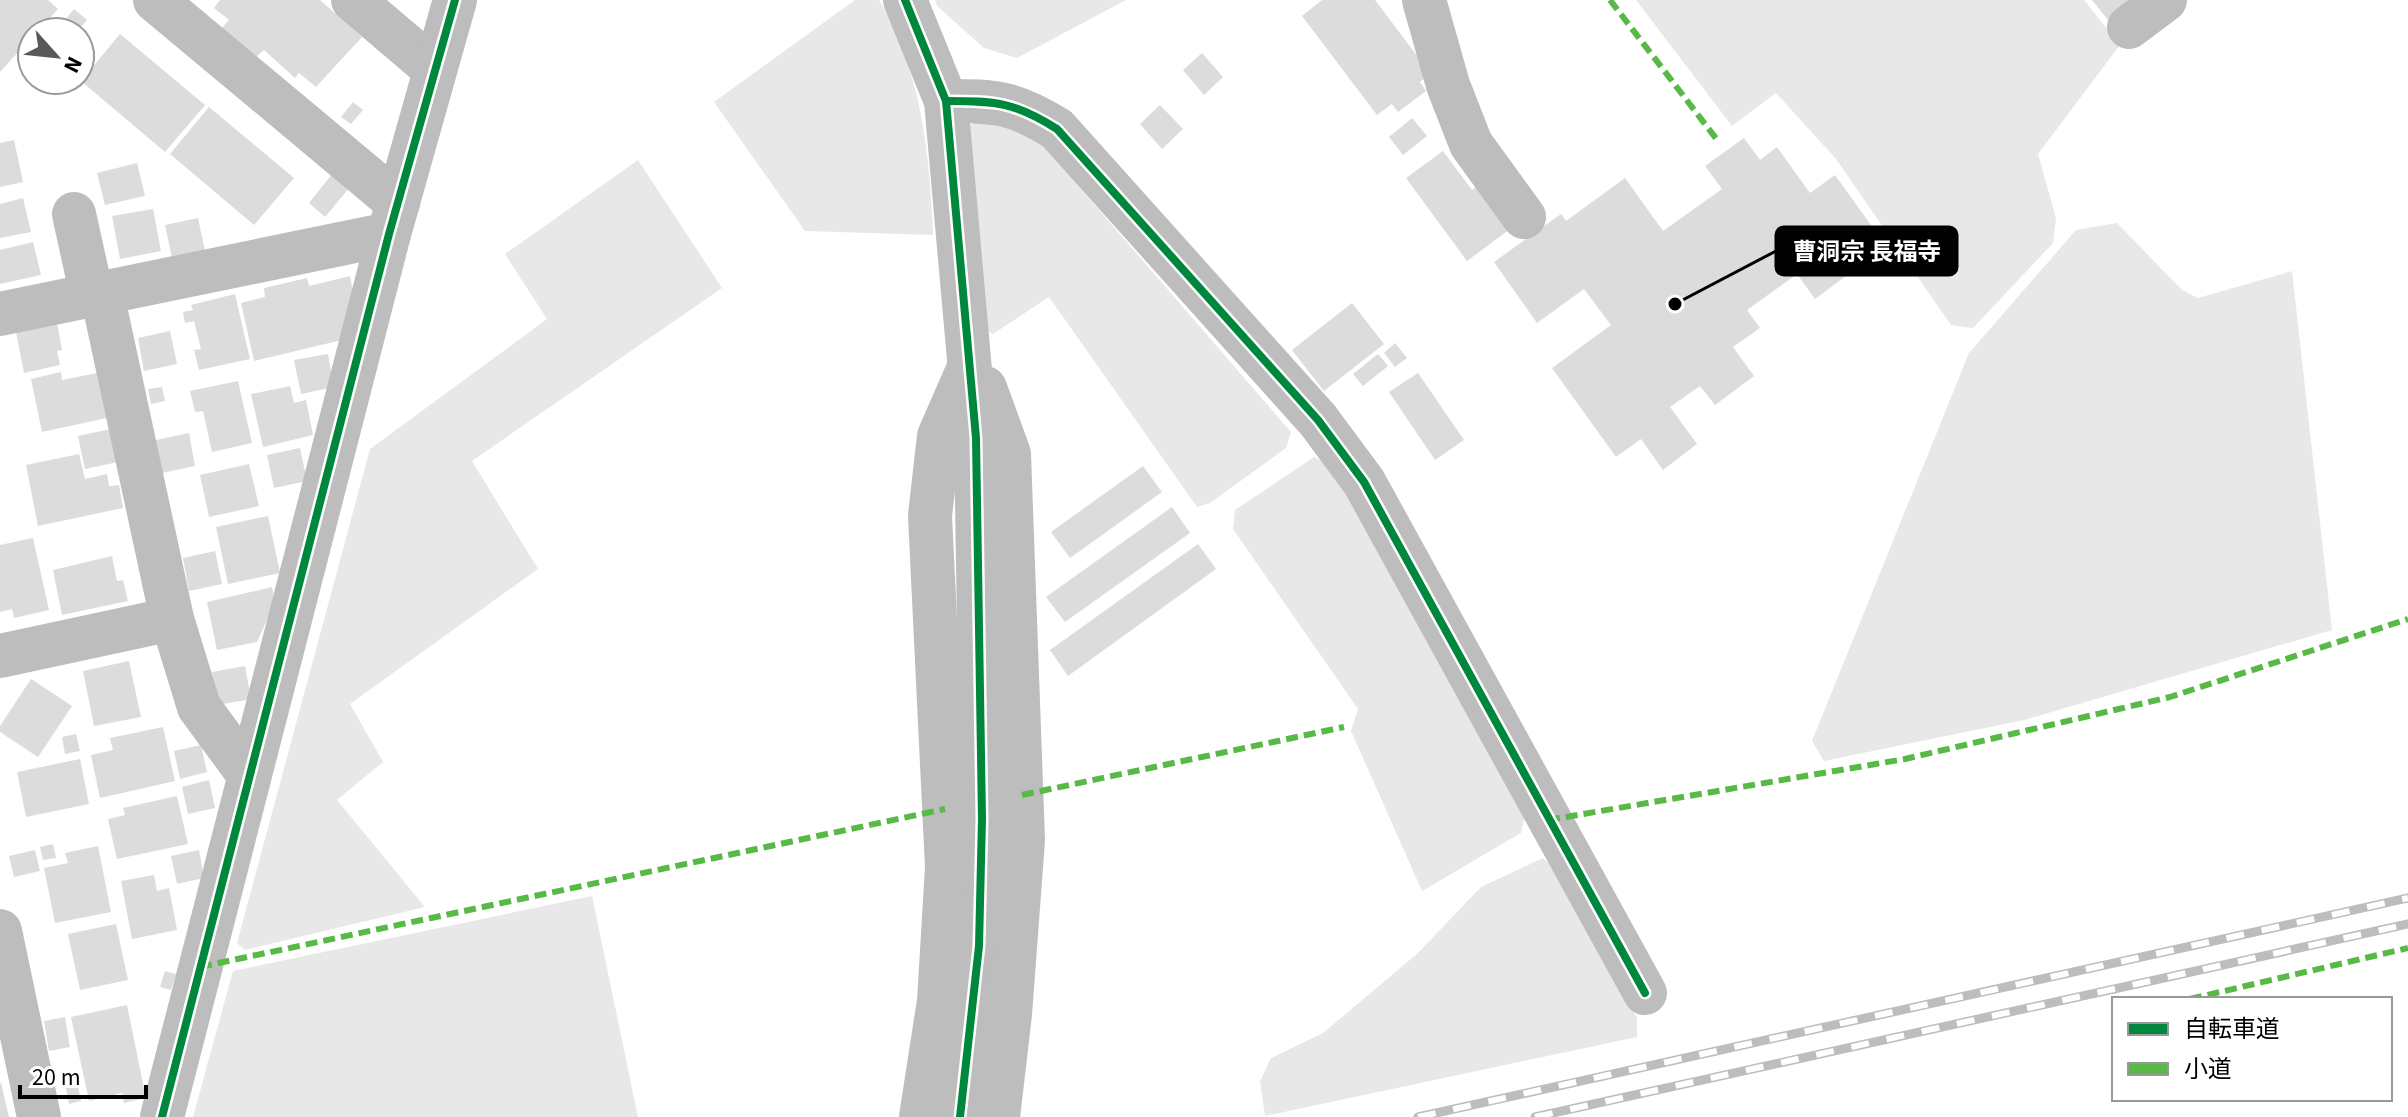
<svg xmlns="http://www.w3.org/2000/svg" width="2408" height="1117" font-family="'Source Sans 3','Noto Sans JP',sans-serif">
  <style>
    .green { fill: #e8e8e8 }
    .building { fill: #dcdcdc }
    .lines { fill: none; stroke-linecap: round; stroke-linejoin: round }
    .minor { stroke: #bdbdbd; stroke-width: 44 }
    .rail-casing { stroke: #bdbdbd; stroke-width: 9 }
    .rail { stroke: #fff; stroke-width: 6; stroke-dasharray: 18; stroke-linecap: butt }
    .quiet { stroke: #58b947; stroke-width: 6; stroke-dasharray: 12 6; stroke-linecap: butt }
    .cycleway-casing { stroke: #fff; stroke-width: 13 }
    .cycleway { stroke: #00873e; stroke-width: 8 }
    .leader { fill: none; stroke: #000; stroke-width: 3 }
    .callout-dot { fill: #000; stroke: #fff; stroke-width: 3 }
    .callout { fill: #000; stroke: #000; stroke-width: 3 }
    .callout-label { font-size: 24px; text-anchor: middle; font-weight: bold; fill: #fff }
  </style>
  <rect width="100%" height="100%" fill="#fff"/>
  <g class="green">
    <path d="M855,0H879C921,69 930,156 933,235L805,231L714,102Z"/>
    <path d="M935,0H1126L1017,58L984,48L937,6Z"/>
    <path d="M1636,0H2084L2120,45L2038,154L2056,218L2053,243L1973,328L1951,325L1836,159L1776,93L1732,126Z"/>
    <path d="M982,119L1035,136L1291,432L1286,448L1210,503L1197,507L1049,297L993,334L982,328L964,129Z"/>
    <path d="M638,160L722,288L472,461L538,569L350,704L383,762L337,800L425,907L245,950L237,943L370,449L547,319L505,254Z"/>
    <path d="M2117,223L2182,290L2198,298L2292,271L2332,630L2024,720L1824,761L1812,741L1969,353L2076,230Z"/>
    <path d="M1314,457L1331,465L1525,815L1521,833L1422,891L1351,731L1358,709L1233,529L1235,510Z"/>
    <path d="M1543,858L1560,876L1637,1018V1037L1265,1116L1260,1081L1271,1058L1323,1033L1418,953L1481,887Z"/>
    <path d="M592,896L638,1117H193L233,971Z"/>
  </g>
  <g class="building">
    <path d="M0,0H48L58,9L37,32H32V37L0,72Z"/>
    <path d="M220,0H320L362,37L316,87L299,73L295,78L264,50L256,57L222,28L229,20L214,8Z"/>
    <path d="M1322,0H1375L1430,73L1420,82L1426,91L1398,112L1392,104L1377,115L1302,16Z"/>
    <path d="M2092,0H2129L2113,26Z"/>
    <path d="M74,9L87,20L77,32H55Z"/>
    <path d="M120,34L205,105L165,152L81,81Z"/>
    <path d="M1202,53L1223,77L1204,95L1183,70Z"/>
    <path d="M353,102L363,110L351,124L341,117Z"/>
    <path d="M1160,105L1183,129L1162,149L1140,124Z"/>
    <path d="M209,107L294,178L254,225L170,154Z"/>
    <path d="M1412,118L1427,136L1403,155L1389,137Z"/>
    <path d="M1744,138L1760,160L1777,147L1810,193L1835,175L1871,225L1863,231L1878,252L1815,299L1797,274L1747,310L1760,328L1733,347L1754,376L1715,405L1700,386L1670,407L1697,444L1663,470L1641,439L1616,457L1552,368L1611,325L1584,289L1537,323L1494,262L1561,214L1566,221L1625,178L1663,231L1722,189L1705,166Z"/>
    <path d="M14,140L23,182L0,187V143Z"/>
    <path d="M1443,151L1472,190L1478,186L1510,229L1467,261L1406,178Z"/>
    <path d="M137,163L145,196L105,205L97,173Z"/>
    <path d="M333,173L350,187L325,217L309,203Z"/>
    <path d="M23,198L31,232L0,238V204Z"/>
    <path d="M153,209L161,251L120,259L112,216Z"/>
    <path d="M198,218L205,251L172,258L165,225Z"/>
    <path d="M33,242L41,275L0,284V250Z"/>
    <path d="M350,276L354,298L342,340L254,361L241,303L265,297L264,288L307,278L309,286Z"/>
    <path d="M235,294L250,359L199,370L194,350L201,349L194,321L185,323L183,312L193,310L191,305Z"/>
    <path d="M1352,303L1384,344L1324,391L1292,350Z"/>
    <path d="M57,323L62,350L57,351L60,365L24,373L16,332Z"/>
    <path d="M170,331L177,364L144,371L138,338Z"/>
    <path d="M1395,343L1407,358L1395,367L1384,353Z"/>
    <path d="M328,354L334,387L301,394L294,360Z"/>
    <path d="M1378,354L1388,366L1363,386L1353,374Z"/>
    <path d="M61,372L62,380L97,373L107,418L42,432L31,379Z"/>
    <path d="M1418,373L1464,440L1435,460L1389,392Z"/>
    <path d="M238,381L252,443L212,452L203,411L195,412L190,391Z"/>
    <path d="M290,386L294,403L306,400L313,435L263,447L251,394Z"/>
    <path d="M162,387L165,401L151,404L148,389Z"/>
    <path d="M111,429L118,462L85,469L78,436Z"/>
    <path d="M189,433L195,466L162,473L156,440Z"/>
    <path d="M300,448L307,481L274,488L267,455Z"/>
    <path d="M79,454L85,479L107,474L109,486L119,485L123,508L38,526L26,465Z"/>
    <path d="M249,464L259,506L209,517L200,475Z"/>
    <path d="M1143,466L1162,492L1070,558L1051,532Z"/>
    <path d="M1172,507L1190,533L1065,622L1046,597Z"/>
    <path d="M268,516L280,573L228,584L216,527Z"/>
    <path d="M33,538L49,610L14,618L12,609L0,612V545Z"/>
    <path d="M1198,544L1216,569L1068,676L1050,650Z"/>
    <path d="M215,551L222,584L189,591L183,558Z"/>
    <path d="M112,556L117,581L123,580L128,601L62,615L53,570Z"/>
    <path d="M272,587L275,602L257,642L217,650L207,602Z"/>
    <path d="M129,661L141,717L94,726L83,671Z"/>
    <path d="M245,666L251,699L218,705L212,672Z"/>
    <path d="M31,679L72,706L38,757L0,732V726Z"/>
    <path d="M163,727L175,781L100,798L91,755L113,750L110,738Z"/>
    <path d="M76,734L80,751L65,754L62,737Z"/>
    <path d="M201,745L207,772L180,779L174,751Z"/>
    <path d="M80,759L89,804L26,817L17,772Z"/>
    <path d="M209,780L215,808L188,814L182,787Z"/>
    <path d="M177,796L188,844L117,859L108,819L125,815L123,808Z"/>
    <path d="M53,844L56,858L43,860L40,847Z"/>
    <path d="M98,846L111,912L55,923L44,868L68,863L65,853Z"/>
    <path d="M35,850L40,871L14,877L9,856Z"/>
    <path d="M199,850L204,878L177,884L171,856Z"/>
    <path d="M154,875L157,891L169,888L177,930L132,939L121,881Z"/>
    <path d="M116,924L128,980L80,990L68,934Z"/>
    <path d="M165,971L176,974L171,990L160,987Z"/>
    <path d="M127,1005L146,1098L124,1103L122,1093L89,1101L71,1017Z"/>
    <path d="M65,1017L70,1047L49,1051L44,1021Z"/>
    <path d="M77,1081L81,1101L69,1104L65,1084Z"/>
    <path d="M0,1083H1L9,1117H0Z"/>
  </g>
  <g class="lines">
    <g class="minor">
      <path d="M155,0L398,203"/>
      <path d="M353,0L434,69"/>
      <path d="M905,0L946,101L976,438L982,819L979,946L960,1117"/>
      <path d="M1424,0L1448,85L1471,144L1524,217"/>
      <path d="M2129,27L2165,0"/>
      <path d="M946,101C996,101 1014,102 1057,129L1318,420L1364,482L1645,993"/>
      <path d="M74,214L92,296"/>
      <path d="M102,294L172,619L199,707L249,775"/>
      <path d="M0,314L389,234"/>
      <path d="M985,388L1009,454L1023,840L1010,1014L998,1117"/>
      <path d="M0,656L172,619"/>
      <path d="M0,931L39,1117"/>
      <path d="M162,1117L389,234L455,0"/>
      <path d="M921,1117L939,1001L947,867L930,516L939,436L967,372"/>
    </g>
    <g class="rail-casing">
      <g id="rail">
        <path d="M1418,1117L2408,898"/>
        <path d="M1535,1117L2408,924"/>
      </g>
    </g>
    <use href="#rail" class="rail"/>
    <g class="quiet">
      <path d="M1610,0L1718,141"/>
      <path d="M1022,795L1344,727"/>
      <path d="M1548,820L1905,759L2170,697L2408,619"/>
      <path d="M200,967L945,809"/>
      <path d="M2190,999L2408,948"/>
    </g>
    <g class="cycleway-casing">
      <g id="cycleway">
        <path d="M905,0L946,101L976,438L982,819L979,946L960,1117"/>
        <path d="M946,101C996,101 1014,102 1057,129L1318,420L1364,482L1645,993"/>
        <path d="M162,1117L389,234L455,0"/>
      </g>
    </g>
    <use href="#cycleway" class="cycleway"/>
  </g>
  <path class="leader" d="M1675 304L1776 251"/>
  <circle class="callout-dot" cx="1675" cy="304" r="8"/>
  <rect class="callout" x="1776" y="227" width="181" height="48" rx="8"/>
  <g class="callout-label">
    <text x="1867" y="260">曹洞宗 長福寺</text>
  </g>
  <rect x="2112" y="997" width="280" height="104" fill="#ffffff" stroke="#999999" stroke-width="2"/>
  <rect x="2128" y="1023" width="40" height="12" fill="#00873e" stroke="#999999" stroke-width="2"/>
  <text x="2184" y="1037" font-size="24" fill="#000000">自転車道</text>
  <rect x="2128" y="1063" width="40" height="12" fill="#58b947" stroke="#999999" stroke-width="2"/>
  <text x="2184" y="1077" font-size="24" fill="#000000">小道</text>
  <g transform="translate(56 56) rotate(117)"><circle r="38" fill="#ffffff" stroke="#999999" stroke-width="2"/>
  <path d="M0-6L14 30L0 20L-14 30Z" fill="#595959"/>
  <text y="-12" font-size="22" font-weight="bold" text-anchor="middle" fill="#000000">N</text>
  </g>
  <path d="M20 1085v12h126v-12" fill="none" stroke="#000000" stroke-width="4"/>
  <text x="32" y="1085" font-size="24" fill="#000000" stroke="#ffffff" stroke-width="6" paint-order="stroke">20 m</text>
</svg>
